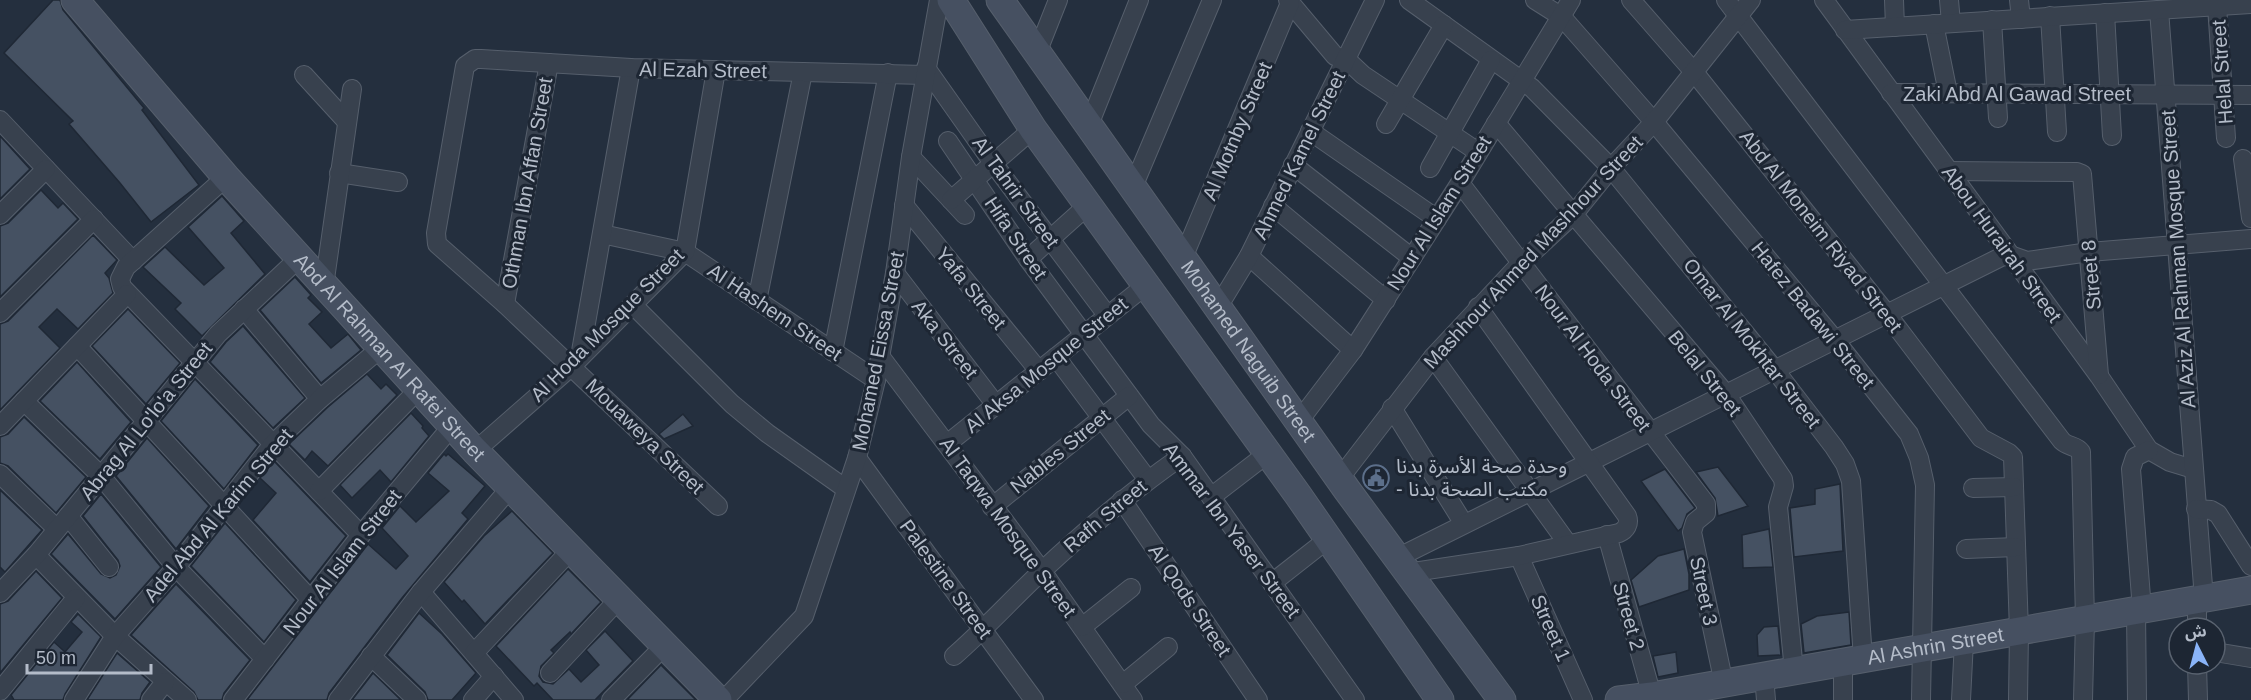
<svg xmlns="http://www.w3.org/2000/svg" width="2251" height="700" font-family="Helvetica,'Noto Sans Arabic',sans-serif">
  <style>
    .building { fill: #455162; stroke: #1f2835; stroke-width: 1.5 }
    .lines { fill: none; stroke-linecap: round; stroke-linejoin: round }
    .street-casing { stroke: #565f6c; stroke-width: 20 }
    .secondary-casing { stroke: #565f6c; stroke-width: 29 }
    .street { stroke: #38414e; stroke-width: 18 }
    .secondary { stroke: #465061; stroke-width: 27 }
    .labels { text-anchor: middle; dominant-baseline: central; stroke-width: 6; stroke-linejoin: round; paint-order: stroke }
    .street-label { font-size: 20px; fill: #b4bcc9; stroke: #1d2633 }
    .poi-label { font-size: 20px; fill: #b4bcc9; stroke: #1d2633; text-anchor: start }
  </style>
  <rect width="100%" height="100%" fill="#242f3e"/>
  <g class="building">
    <path d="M53,0H60L63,10L144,108L142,110L199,185L151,222L120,183L69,124L73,121L4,53Z"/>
    <path d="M0,136L30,169L0,199Z"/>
    <path d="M41,190L58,208L63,203L78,219L0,297V226L8,223Z"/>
    <path d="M222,196L244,221L231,233L265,274L202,336L175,309L181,303L143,267L165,247L204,285L224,268L188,227Z"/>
    <path d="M93,235L117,260L105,273L109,278L113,293L78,329L57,309L39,327L60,348L0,410V324L8,321Z"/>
    <path d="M295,277L311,295L308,298L322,312L309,324L331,348L348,334L361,350L321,383L260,310Z"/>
    <path d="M128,309L180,363L146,404L92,346Z"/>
    <path d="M243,326L305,398L273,428L210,362L226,342Z"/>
    <path d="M77,362L131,422L100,459L40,401Z"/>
    <path d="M367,374L381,389L386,384L397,395L328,466L312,451L305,460L289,444L328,407Z"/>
    <path d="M195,379L258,445L224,489L161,421Z"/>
    <path d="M411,413L423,426L422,428L429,436L391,482L380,470L352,498L340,485Z"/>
    <path d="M683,414L693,426L664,439L659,434Z"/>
    <path d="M24,417L86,477L56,513L8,466L0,463V437L8,434Z"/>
    <path d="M147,438L209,506L176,549L116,476Z"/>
    <path d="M444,454L446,456L448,454L485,486L462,513L468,519L402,598L329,693L327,700H247L368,544L396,569L408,556L382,528L400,506L416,522L449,491L428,473Z"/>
    <path d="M274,461L346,536L310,582L253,520L276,493L260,478Z"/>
    <path d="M1718,467L1748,506L1718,516L1715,498L1696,472Z"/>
    <path d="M1665,469L1695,508L1687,514L1682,528L1678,531L1641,481Z"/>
    <path d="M1840,484L1843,551L1794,557L1790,508L1815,504V489Z"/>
    <path d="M0,490L42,530L5,572L0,567Z"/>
    <path d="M101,494L161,567L115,619L51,554L68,534L101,574L110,578L116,575L120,566L118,560L83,516Z"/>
    <path d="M512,511L553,553L485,624L464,600L462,602L444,582L484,536Z"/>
    <path d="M225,523L296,600L264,642L191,566Z"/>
    <path d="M1769,529L1773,567L1743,568L1742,535Z"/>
    <path d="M1684,549L1689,574V590L1639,607L1631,580L1658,556Z"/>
    <path d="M568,569L601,602L571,634L570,632L551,650L554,653L541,666L539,676L543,682L553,684L569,669L581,682L599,665L586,650L605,631L633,661L595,700H553L537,683L534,686L496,646Z"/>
    <path d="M36,571L62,598L0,673V604L8,601Z"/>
    <path d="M176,584L250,660L224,693L222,700H198L194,692L131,635Z"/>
    <path d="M1849,612L1851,645L1804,653L1801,624L1817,616Z"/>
    <path d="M419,613L442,634L476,673L452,700H428L425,692L387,655Z"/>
    <path d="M78,614L101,637L65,694L63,700H14L11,695L54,642L65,652L82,632L71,622Z"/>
    <path d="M1778,626L1781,655L1758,656L1757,635L1764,627Z"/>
    <path d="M1676,652L1678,673L1658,677L1653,656Z"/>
    <path d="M117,653L150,682L142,693L140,700H87Z"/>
    <path d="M661,665L696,700H627Z"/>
    <path d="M373,673L401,700H352Z"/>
  </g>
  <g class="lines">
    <g class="street-casing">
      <g id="street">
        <path d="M1288,0L1335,56L1346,59L1363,75L1478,152"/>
        <path d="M1409,0L1532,88L1611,168L1775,370L1834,447L1845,464L1851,481L1863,659"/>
        <path d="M1535,0L1562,17L1654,122L1835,340L1909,434L1919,458L1925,485L1921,700"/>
        <path d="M1631,0L1694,72L1887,314L1981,438L2009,453L2013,457L2019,631L2018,700"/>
        <path d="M1726,0L2062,441C2068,447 2076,445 2081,452L2085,620L2083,700"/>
        <path d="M1824,0L2099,376L2149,450L2170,462L2193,469"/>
        <path d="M1894,0L1895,27"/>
        <path d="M1949,0L1951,23"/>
        <path d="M2019,0L2021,19"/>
        <path d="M2217,6L2226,138"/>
        <path d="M2159,10L2204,599"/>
        <path d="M2105,13L2112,136"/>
        <path d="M2050,16L2057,132"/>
        <path d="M1992,20L1998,118"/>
        <path d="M1934,24L1948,93"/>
        <path d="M1845,30L2251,4"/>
        <path d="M1037,53L1058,0"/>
        <path d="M926,68L993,163L1107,315"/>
        <path d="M304,75L347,122"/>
        <path d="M1891,93L2251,95"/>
        <path d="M0,120L133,261"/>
        <path d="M1496,123L1726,394L1783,479L1784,486L1778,507L1794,671"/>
        <path d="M1386,124L1444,25"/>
        <path d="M1089,125L1139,0"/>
        <path d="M1310,131L1437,219"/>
        <path d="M948,141L1028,259L1151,425L1182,456L1355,700"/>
        <path d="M911,157L965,215"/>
        <path d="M2243,159L2251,218"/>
        <path d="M1293,165L1412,258"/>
        <path d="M1430,168L1491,60"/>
        <path d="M1948,171L2077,172L2082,174L2099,375"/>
        <path d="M339,173L398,182"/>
        <path d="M226,177L126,267L120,279L122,287L361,535"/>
        <path d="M1460,183L1706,504V513L1695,522L1692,532L1724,684"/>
        <path d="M1133,187L1212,0"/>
        <path d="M951,200L1033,129"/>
        <path d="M904,205L1039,371"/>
        <path d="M1273,206L1386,300"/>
        <path d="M0,215L46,169"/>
        <path d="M602,234L685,252L876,380"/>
        <path d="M1249,256L1353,350"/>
        <path d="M1183,258L1290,3"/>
        <path d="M1028,259L1087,206"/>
        <path d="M895,273L996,405"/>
        <path d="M324,286L352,89"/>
        <path d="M757,301L803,72"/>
        <path d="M505,304L549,63"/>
        <path d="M633,305L732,404L767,433L846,489"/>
        <path d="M1218,307L1249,256L1375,0"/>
        <path d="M244,309L320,399"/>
        <path d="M0,313L94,219"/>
        <path d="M77,346L311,600"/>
        <path d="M833,352L888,73"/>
        <path d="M880,356L1042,571L1133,700"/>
        <path d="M580,357L631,68"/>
        <path d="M1056,357L1148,480"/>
        <path d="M1433,357L1568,544"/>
        <path d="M24,401L101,476L176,567L265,659"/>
        <path d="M1392,408L1464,524"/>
        <path d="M1299,421L1353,350L1460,183L1571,0"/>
        <path d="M0,426L127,294"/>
        <path d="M947,444L1145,286"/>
        <path d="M475,451L572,366L685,252L716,70"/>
        <path d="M857,458L1034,700"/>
        <path d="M0,474L57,529"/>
        <path d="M1340,478L1433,357L1520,264L1573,215L1611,168L1654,122L1751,0"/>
        <path d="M1973,488L2014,487"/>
        <path d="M319,491L419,389"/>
        <path d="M1211,497L1267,454"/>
        <path d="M1122,500L1258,700"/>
        <path d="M718,506L505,304L437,244L436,233L465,66L475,59H481L631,68L925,75"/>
        <path d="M992,507L1129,396"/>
        <path d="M2196,509L2211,510L2218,514L2251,566"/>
        <path d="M68,516L109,567"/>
        <path d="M1607,535L1652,696"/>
        <path d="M1966,549L2016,547"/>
        <path d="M36,555L115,636L187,700"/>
        <path d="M1519,556L1583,700"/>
        <path d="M1397,558L2001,257L2010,255L2027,261L2089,252L2251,239"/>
        <path d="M1407,573L1519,556L1619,533C1626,530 1630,524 1627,516L1478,307"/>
        <path d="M1272,583L1328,539"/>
        <path d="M421,592L514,700"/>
        <path d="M0,593L36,555L218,334L299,258"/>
        <path d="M2197,600V628"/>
        <path d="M2142,610L2131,469L2135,457L2149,450"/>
        <path d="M2136,611L2137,700"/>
        <path d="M1082,627L1131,588"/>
        <path d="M2215,652L2251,658"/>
        <path d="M474,653L571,550"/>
        <path d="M371,656L417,700"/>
        <path d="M954,656C985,629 1013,598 1043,570C1087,529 1133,490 1182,456"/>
        <path d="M1843,662V700"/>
        <path d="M2197,664L2198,700"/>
        <path d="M550,673L619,599"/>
        <path d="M1764,676L1766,700"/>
        <path d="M1123,684L1168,647"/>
        <path d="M0,691L76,598"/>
        <path d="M74,700L115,636L176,567L273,444L320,399L381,348"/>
        <path d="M151,700L165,682"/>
        <path d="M233,700L361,535L452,426"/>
        <path d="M338,700L421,592L510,488"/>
        <path d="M473,700L494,676"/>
        <path d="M611,700L665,645"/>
        <path d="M724,700L804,616L857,458L876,380L895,273L911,157L939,0"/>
        <path d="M1961,700L1964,641"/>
      </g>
    </g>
    <g class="secondary-casing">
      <g id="secondary">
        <path id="s1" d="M75,0L226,177L475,451L718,700"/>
        <path d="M951,0L1033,129L1298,495L1440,700"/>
        <path id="s2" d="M1000,0L1347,490L1502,700"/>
        <path id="s3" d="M1619,700L1652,696L2251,590"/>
      </g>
    </g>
    <use href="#street" class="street"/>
    <use href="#secondary" class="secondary"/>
  </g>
  <defs>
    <g id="civic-ring" transform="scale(1.35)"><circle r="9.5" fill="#1d2633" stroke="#5c6f8a" stroke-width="1.5"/><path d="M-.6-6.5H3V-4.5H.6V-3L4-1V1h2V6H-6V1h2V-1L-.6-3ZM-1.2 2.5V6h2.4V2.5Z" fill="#5c6f8a"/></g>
  </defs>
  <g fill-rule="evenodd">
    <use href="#civic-ring" x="1376" y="478"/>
  </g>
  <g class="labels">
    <g class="street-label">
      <text transform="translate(703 70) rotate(1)">Al Ezah Street</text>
      <text transform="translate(2222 72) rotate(-94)">Helal Street</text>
      <text x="2017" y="94">Zaki Abd Al Gawad Street</text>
      <text transform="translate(1237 131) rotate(-67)">Al Motnby Street</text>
      <text transform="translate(1299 155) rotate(-64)">Ahmed Kamel Street</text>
      <text transform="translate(527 183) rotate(-80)">Othman Ibn Affan Street</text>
      <text transform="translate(1016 192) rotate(54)">Al Tahrir Street</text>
      <text transform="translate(1439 213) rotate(-58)">Nour Al Islam Street</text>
      <text transform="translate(1821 231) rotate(52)">Abd Al Moneim Riyad Street</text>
      <text transform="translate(1016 238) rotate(56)">Hifa Street</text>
      <text transform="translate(2002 244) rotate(54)">Abou Hurairah Street</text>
      <text transform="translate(1533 252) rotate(-47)">Mashhour Ahmed Mashhour Street</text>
      <text transform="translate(2178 259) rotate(-94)">Al Aziz Al Rahman Mosque Street</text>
      <text transform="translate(2091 275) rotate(-95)">Street 8</text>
      <text transform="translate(971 288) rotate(51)">Yafa Street</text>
      <text transform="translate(775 312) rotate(34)">Al Hashem Street</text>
      <text transform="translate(1813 315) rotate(51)">Hafez Badawi Street</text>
      <text transform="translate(607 325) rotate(-45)">Al Hoda Mosque Street</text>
      <text transform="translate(945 339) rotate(52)">Aka Street</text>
      <text transform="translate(1752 343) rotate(52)">Omar Al Mokhtar Street</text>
      <text transform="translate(878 351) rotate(-79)">Mohamed Eissa Street</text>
      <text stroke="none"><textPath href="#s2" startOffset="430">Mohamed Naguib Street</textPath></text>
      <text stroke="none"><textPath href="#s1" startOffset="476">Abd Al Rahman Al Rafei Street</textPath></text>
      <text transform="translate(1593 358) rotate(53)">Nour Al Hoda Street</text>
      <text transform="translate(1046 365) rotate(-39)">Al Aksa Mosque Street</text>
      <text transform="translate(1705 373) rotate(51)">Belal Street</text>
      <text transform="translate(146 421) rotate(-51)">Abrag Al Lo'lo'a Street</text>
      <text transform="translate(645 436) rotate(44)">Mouaweya Street</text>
      <text transform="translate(1060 451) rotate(-39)">Nables Street</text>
      <text transform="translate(218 515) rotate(-50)">Adel Abd Al Karim Street</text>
      <text transform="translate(1105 516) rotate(-40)">Rafh Street</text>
      <text transform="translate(1008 527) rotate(54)">Al Taqwa Mosque Street</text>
      <text transform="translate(1232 530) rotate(53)">Ammar Ibn Yaser Street</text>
      <text transform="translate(342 562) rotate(-52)">Nour Al Islam Street</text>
      <text transform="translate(946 579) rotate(54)">Palestine Street</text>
      <text transform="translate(1704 591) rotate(78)">Street 3</text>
      <text transform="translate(1190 600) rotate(56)">Al Qods Street</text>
      <text transform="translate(1629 616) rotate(74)">Street 2</text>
      <text transform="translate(1551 628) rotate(66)">Street 1</text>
      <text stroke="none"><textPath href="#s3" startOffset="321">Al Ashrin Street</textPath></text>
    </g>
    <g class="poi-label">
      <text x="1396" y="466">وحدة صحة الأسرة بدنا<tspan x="1396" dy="23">- مكتب الصحة بدنا</tspan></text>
    </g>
  </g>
  <g transform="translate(2197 646) rotate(354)"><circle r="28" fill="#1d2633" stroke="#59626f" stroke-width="1.5"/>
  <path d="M0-4.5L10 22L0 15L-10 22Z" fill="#8ab4f8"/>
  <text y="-9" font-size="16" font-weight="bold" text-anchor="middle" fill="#b4bcc9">ش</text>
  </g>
  <path d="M27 664v9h124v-9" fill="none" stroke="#b4bcc9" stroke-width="3"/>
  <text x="36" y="664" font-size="18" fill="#b4bcc9" stroke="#1d2633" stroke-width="4.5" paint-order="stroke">50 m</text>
</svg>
